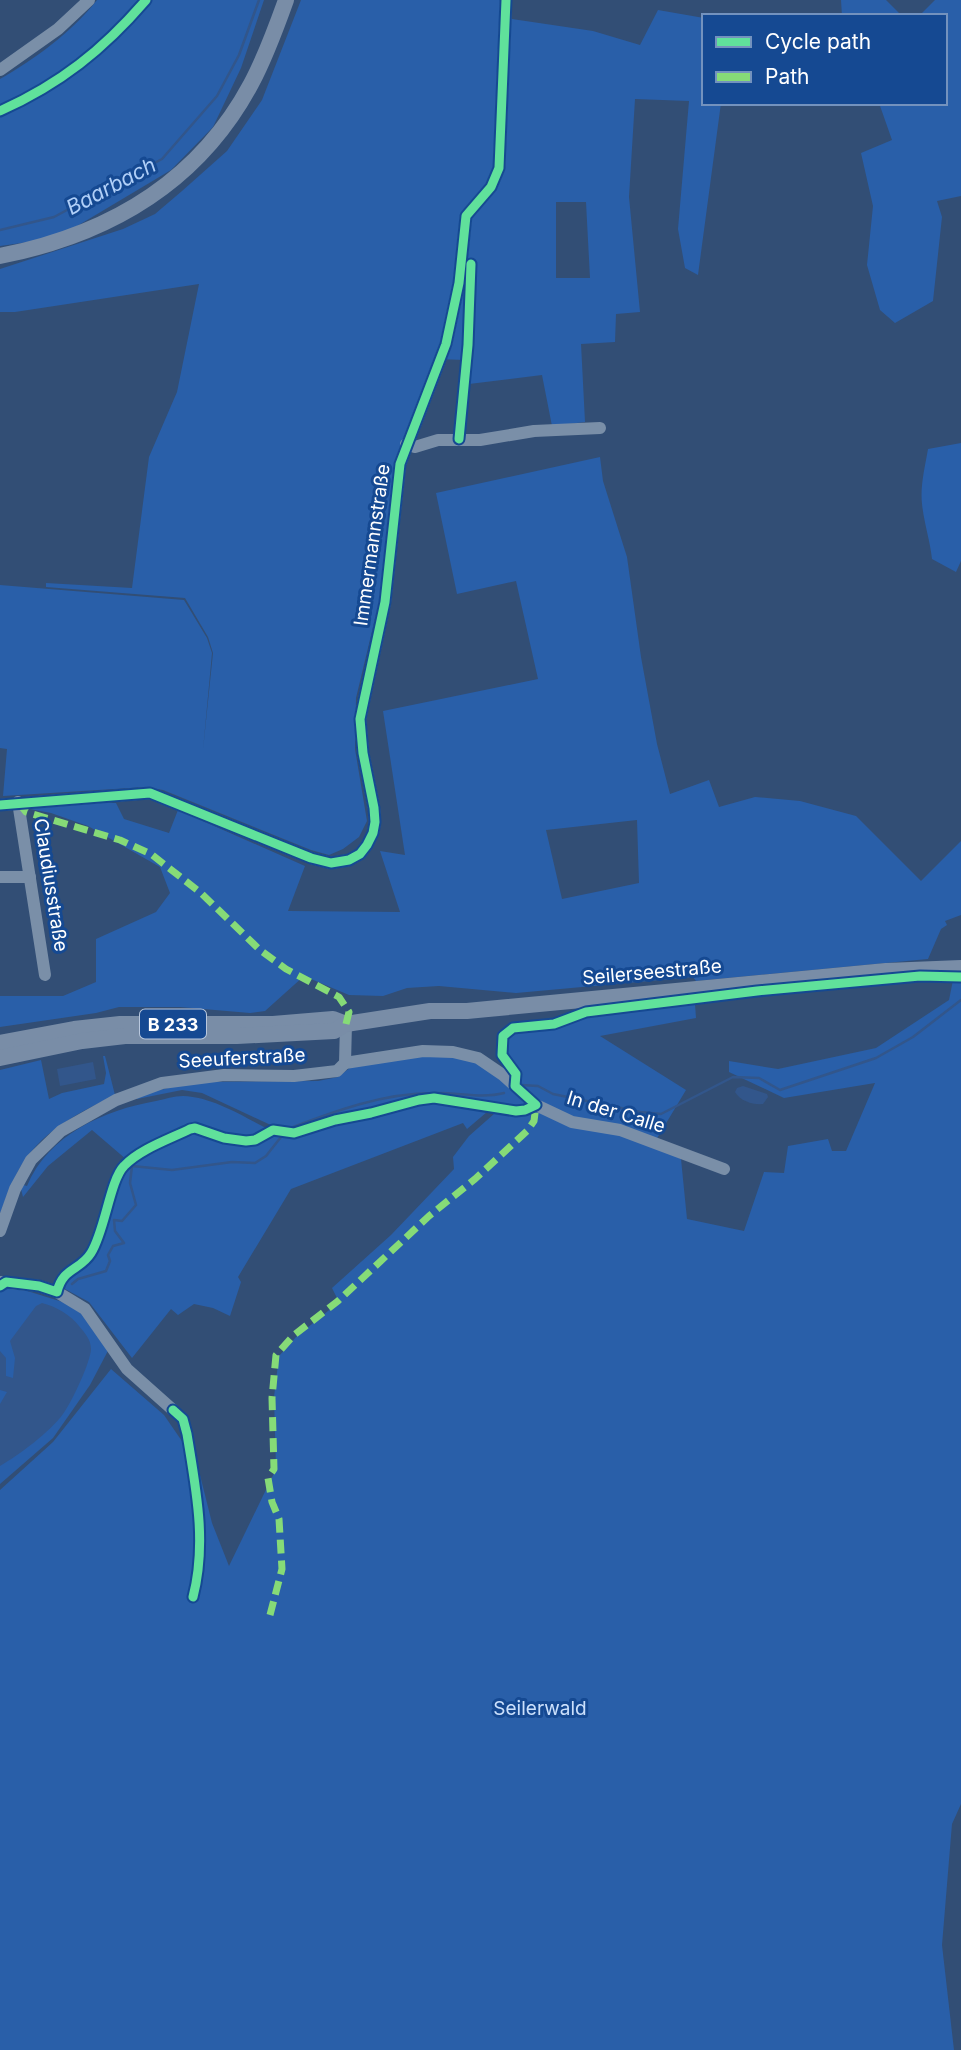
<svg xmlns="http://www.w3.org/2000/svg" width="961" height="2050" font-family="Inter,sans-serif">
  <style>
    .green { fill: #295fa9; fill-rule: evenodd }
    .water { fill: #32568b }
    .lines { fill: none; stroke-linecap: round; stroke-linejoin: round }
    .stream { stroke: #32568b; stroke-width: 2.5 }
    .minor { stroke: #7a8fa8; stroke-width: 12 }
    .major { stroke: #798da7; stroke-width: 16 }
    .quiet { stroke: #86db77; stroke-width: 7; stroke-dasharray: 14 7; stroke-linecap: butt }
    .cycleway-casing { stroke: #154992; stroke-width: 13 }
    .cycleway { stroke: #60e19b; stroke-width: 9 }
    .labels { text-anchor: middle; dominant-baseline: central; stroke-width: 6; stroke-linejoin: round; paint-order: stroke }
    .shield { fill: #154992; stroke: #b9c8de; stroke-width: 2 }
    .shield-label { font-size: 18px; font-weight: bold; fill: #fff }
    .street-label { font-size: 19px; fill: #fff; stroke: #154992 }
    .park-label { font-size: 19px; fill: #cbe0fc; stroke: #154992 }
    .water-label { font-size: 21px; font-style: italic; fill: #b0cff8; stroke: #154992 }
  </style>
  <rect width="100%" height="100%" fill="#324e75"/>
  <g class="green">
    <path d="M97,0H264L241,68L213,127L171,170L57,238L0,246V79C35,59 72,32 97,0Z"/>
    <path d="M301,0H501V9L512,19L593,31L640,45L658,10L704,18V103H721L698,275L685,268L678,229L689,101L635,99L629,197L640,312L616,314L615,342L581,344L585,422L552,426L542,375L469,384L471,339L466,360L435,359L395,461L379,602L356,698L355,749L367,821L359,837L343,849L329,855L311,850L163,790L146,787L3,796L7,749L0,748V585L184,600L207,638L212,653L203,750L213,653L208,637L185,598L46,587V583L132,588L149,457L177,392L199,284L15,312H0V269L123,229L155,214L182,191L227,151L262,100ZM556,202H586L590,278H556Z"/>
    <path d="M841,0H886L902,16H842Z"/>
    <path d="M935,0H961V196L937,201L942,217L933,301L895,323L880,310L867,265L873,206L861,153L892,140L879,103H945V16H919Z"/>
    <path d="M961,443V561L956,572L932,559C930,540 924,523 922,504C920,486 925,467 928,449Z"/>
    <path d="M600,457L603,481L627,557L641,657L657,744L670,794L709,780L719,807L755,797L800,801L856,816L921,881L961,841V915L945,921L947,925L941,929L928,959L696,981L693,977L516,993L439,986L407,988L383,996L349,995L304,976L265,1011L250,1013L180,1007H119L96,1013L0,1027V996H63L96,982V939L156,912L170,893L160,867L88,826L51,813L19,807L50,802L116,803L124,819L169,833L178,810L305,866L288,911L400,912L380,851L405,855L383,711L538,679L516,581L457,594L436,493ZM637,820L639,883L562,899L546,830Z"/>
    <path d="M953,980H961V1804L952,1824L942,1945L954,2050H0V1490L53,1442L111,1369L164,1415L197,1463L212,1523L229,1566L276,1469L274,1397L279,1356L296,1337L339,1302L332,1288L391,1235L454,1169L453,1157L469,1136L503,1106L435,1095L411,1097L351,1113L353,1122L432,1101L487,1112L467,1129L463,1123L291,1189L238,1277L241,1282L230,1316L213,1308L194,1304L178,1315L171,1309L132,1358L89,1302L65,1289L66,1278L91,1258L103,1238L124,1170L142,1156L190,1130C198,1129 204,1134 212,1137C236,1145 250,1145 273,1133L275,1127L202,1093L182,1090L137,1099L136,1096L176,1086L205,1082L318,1081L338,1077L351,1067L422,1055H452L476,1061L519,1082L518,1072L505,1055L503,1048L505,1037L514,1029L555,1027L586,1016L695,1004L696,1018L600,1036L686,1090L653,1145L681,1159L687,1219L744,1231L764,1172L784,1173L788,1146L828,1139L832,1151H846L875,1083L784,1098L729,1072V1061L778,1069L876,1048L949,1000Z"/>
    <path d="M103,1056H105L115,1095C72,1116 32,1136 13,1182L27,1186C48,1135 104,1110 156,1101C165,1099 174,1096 183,1096C213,1097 242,1116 268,1129L267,1132C249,1141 230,1140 211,1133C203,1130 198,1126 189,1127L127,1160L92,1130L48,1166L23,1197L21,1189L11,1184L0,1214V1070L41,1060L49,1099L62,1093L104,1084L106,1073Z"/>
    <path d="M9,1288L21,1289L85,1309L111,1345L90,1385L53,1438L0,1484V1290Z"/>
  </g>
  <g class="water">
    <path d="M93,1062L96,1079L60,1086L57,1069Z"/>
    <path d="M743,1086L767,1094L768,1097L763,1104C753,1105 740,1101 735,1092L737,1088Z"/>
    <path d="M42,1303C55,1306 71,1315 79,1326C85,1333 91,1340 91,1349C91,1361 71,1404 63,1414C50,1432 19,1455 0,1466V1404L7,1392L0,1390V1351L6,1358V1376L13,1378L15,1358L10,1341L36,1306Z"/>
  </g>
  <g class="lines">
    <g class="stream">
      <path d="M0,230L54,217L162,159L217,96L239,55L259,0"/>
      <path d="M521,1085L538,1086L553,1094L640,1112L661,1114L733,1077L759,1078L780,1090L876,1058L913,1037L961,1000"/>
      <path d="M286,1132L288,1129C335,1111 383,1093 434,1093C457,1092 481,1099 504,1093"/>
      <path d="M72,1284L78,1279L106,1271L110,1261L108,1255L113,1246L124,1243L115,1231L114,1220L122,1221L136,1205L130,1183L132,1166L172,1170L232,1162L255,1163L266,1156L281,1137"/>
    </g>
    <g class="minor">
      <path d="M0,70L58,29L89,0"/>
      <path d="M406,444L415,447L438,440H480L534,431L600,428"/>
      <path d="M18,802L45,975"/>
      <path d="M0,805L150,793L311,858L331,863L349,860L360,854L367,845L373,833L375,822L374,808L363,753L360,719L385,602L400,464L446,344L459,283L466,216L491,187L499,168L506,0"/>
      <path d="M0,877H30"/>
      <path d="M345,1063L423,1051L453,1052L478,1058L503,1075L536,1105L572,1122L620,1130L724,1169"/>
      <path d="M0,1231L15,1189L31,1160L61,1131L116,1100L162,1083L224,1075L294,1076L337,1071L345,1063L346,1024"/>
      <path d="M0,1282L39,1286L57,1292L85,1309L127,1369L173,1410"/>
    </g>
    <g class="major">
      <path d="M0,256C107,235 198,183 251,84C265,58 276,28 286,0"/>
      <path d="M0,1043L74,1029L120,1024H273L333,1019L346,1024"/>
      <path d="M0,1058L82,1041L125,1036H237L334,1031L346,1024L430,1011H467L886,971L961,968"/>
    </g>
    <g class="quiet">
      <path d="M18,802L26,812L120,840L151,854L201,893L260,950L286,969L339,997L349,1012L346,1024"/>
      <path d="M270,1615L282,1569L279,1519L272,1502L268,1478L274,1469L272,1398L276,1355L294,1335L338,1301L429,1216L475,1179L527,1131L534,1121L536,1105"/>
    </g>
    <g class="cycleway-casing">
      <g id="cycleway">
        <path d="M0,111C60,84 103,50 146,0"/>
        <path d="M459,439L468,345L471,264"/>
        <path d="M0,805L150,793L311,858L331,863L349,860L360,854L367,845L373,833L375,822L374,808L363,753L360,719L385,602L400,464L446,344L459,283L466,216L491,187L499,168L506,0"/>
        <path d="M0,1286L6,1282L39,1286L57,1292C63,1267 80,1271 91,1253C105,1231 110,1180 124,1166C140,1149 170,1139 190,1129L195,1128L224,1138L246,1141L255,1140L273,1130L294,1133L335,1120L371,1113L419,1100L434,1098L516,1111L525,1110L536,1105L515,1086L516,1074L502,1055L503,1036L513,1028L554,1024L586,1012L757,991L920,976L961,977"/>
        <path d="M173,1410L183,1419L187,1434C196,1489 207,1543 193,1597"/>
      </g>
    </g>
    <use href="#cycleway" class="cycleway"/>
  </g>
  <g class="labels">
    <rect class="shield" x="140" y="1009.5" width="66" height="29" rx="5"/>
    <g class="shield-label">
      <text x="173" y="1024">B 233</text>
    </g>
    <g class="street-label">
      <text transform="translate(372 545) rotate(-82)">Immermannstraße</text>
      <text transform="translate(51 885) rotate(81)">Claudiusstraße</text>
      <text transform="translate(652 972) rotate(-5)">Seilerseestraße</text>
      <text transform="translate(242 1058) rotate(-3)">Seeuferstraße</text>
      <text transform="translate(616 1112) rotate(17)">In der Calle</text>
    </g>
    <g class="park-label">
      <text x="540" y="1708">Seilerwald</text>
    </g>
    <g class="water-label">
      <text transform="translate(111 186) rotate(-28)">Baarbach</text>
    </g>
  </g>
  <rect x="702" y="14" width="245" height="91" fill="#154992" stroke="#7392be" stroke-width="2"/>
  <rect x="716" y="37" width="35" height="10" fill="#60e19b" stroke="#7392be" stroke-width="2"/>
  <text x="765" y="49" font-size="21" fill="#ffffff">Cycle path</text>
  <rect x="716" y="72" width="35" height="10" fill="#86db77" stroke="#7392be" stroke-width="2"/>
  <text x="765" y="84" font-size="21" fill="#ffffff">Path</text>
</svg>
